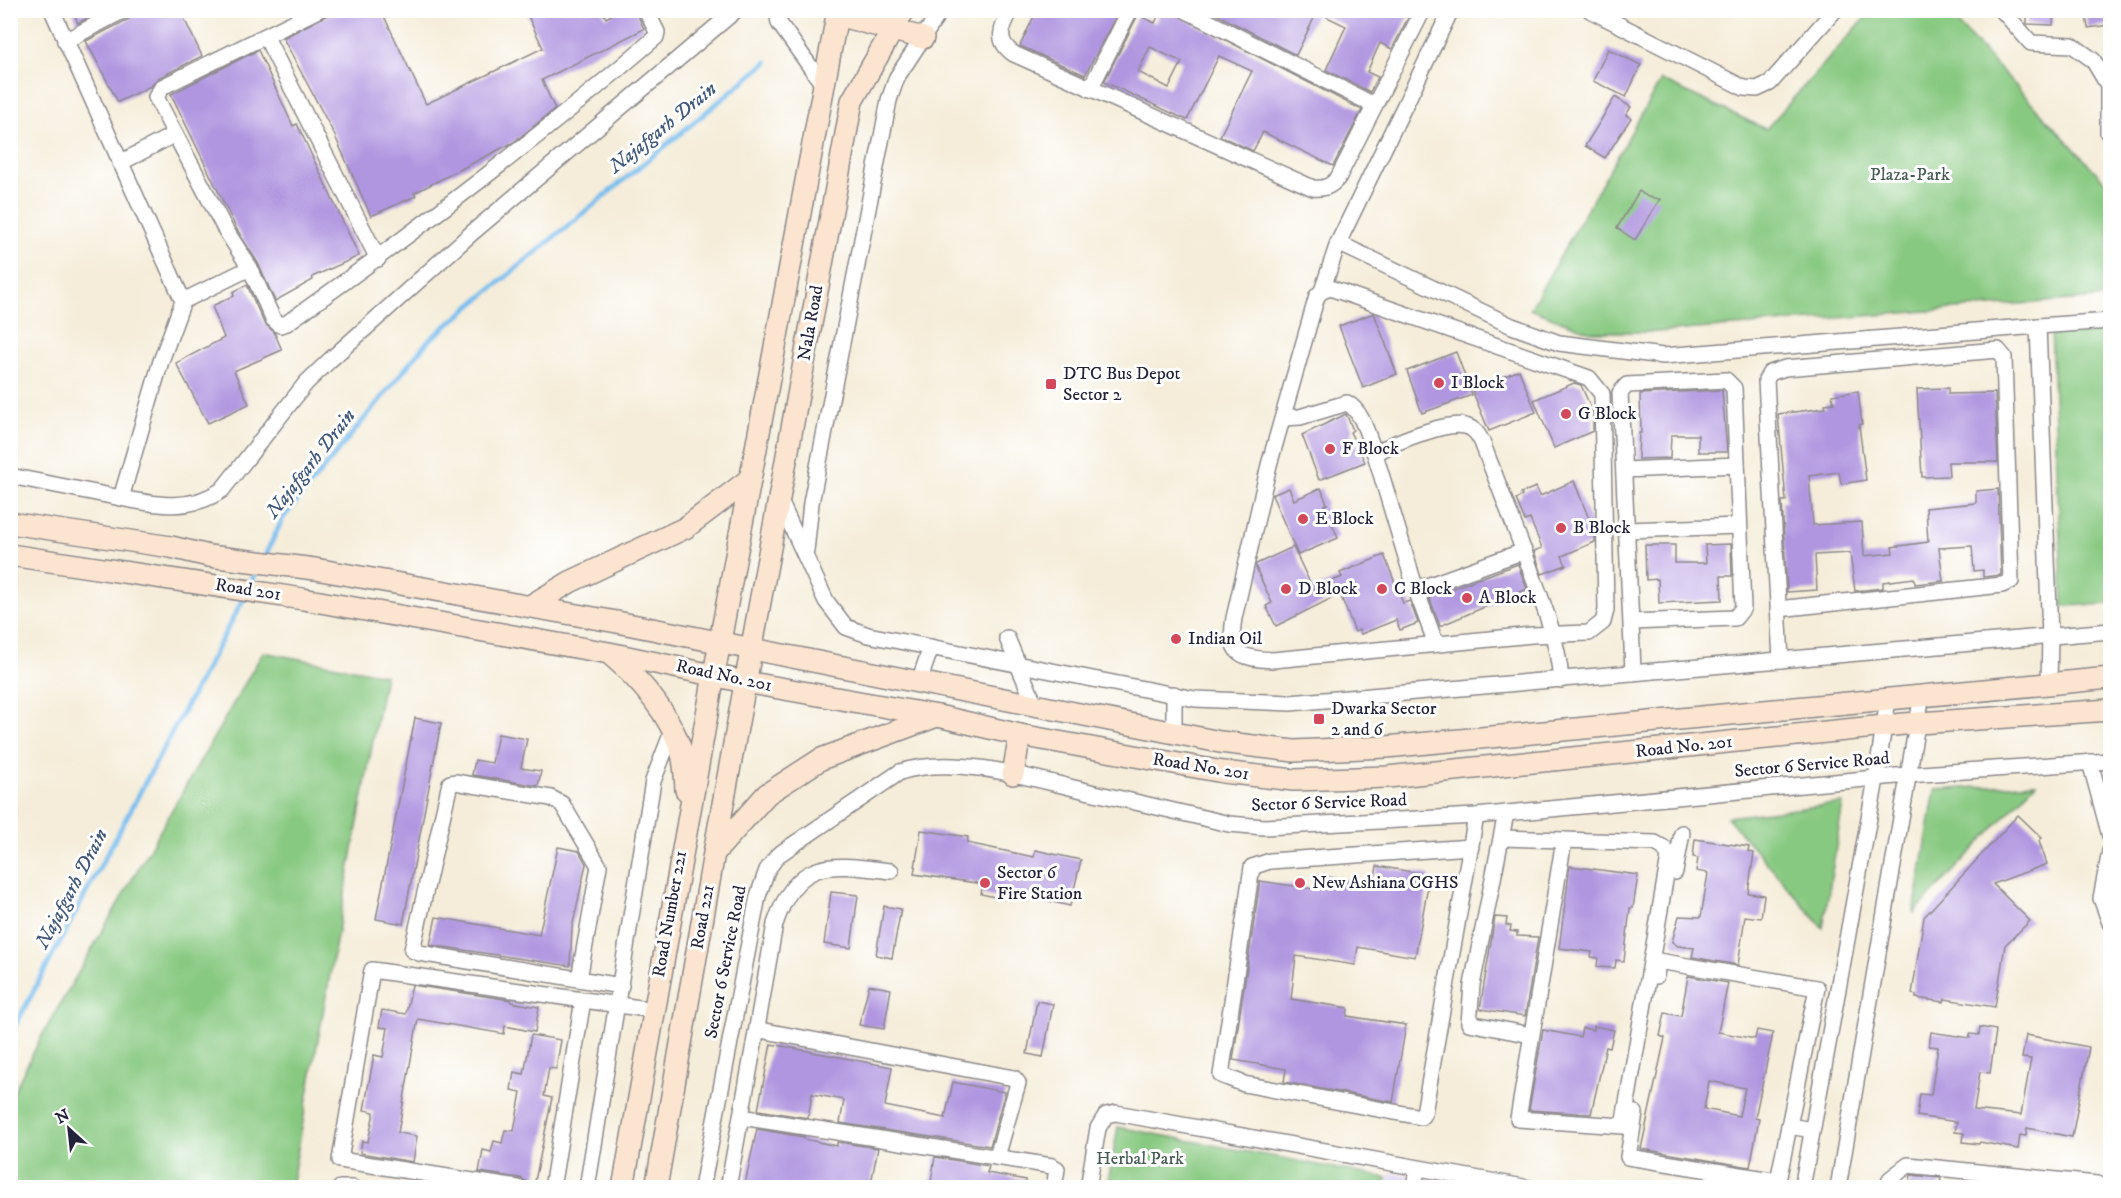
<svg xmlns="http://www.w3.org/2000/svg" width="2121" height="1198" font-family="'IM FELL DW Pica',serif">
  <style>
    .built { fill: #dbd6f7 }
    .green { fill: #88c981; stroke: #55765e; stroke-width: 1.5 }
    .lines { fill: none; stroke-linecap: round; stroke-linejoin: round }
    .stream { stroke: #77bdef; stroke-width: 5 }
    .building { fill: #b096e0; fill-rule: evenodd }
    .street-casing { stroke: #8c888a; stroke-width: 18 }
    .secondary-casing { stroke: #8c888a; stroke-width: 24 }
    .street { stroke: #fff; stroke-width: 15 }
    .secondary { stroke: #fce5d0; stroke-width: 21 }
    .poi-dot { fill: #d1495b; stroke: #fff; stroke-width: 2 }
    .labels { text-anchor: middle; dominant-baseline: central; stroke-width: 6; stroke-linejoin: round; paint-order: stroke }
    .park-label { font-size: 18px; fill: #465c54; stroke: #fff }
    .street-label { font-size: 18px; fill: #22223b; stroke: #fff }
    .poi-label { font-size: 18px; fill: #22223b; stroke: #fff; text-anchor: start }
    .water-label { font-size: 20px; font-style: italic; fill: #40587a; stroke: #fff }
  </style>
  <rect width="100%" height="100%" fill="#fff"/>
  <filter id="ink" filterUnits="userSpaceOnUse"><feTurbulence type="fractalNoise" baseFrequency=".0167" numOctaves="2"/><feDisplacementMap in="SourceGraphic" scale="12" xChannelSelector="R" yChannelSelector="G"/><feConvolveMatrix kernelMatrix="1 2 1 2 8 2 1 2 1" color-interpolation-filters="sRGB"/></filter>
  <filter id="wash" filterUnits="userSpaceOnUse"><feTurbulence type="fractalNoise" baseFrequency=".008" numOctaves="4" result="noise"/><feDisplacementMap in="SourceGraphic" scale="24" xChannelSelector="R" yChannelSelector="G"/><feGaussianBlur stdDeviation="1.35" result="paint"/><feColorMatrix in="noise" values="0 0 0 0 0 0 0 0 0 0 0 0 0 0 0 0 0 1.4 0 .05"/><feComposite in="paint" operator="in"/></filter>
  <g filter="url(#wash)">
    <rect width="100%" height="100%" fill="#f5edd9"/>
    <path class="built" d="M1390,1173L1479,1187L1387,1188Z"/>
    <g class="green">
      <path d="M1871,11H1946L2110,187V297L1658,332H1590L1530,309L1661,80L1766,129Z"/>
      <path d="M2105,328L2110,411V604L2063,606L2051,331Z"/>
      <path d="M263,652L385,675L291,1187H11V1097L40,1039Z"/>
      <path d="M2036,783L1914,913L1935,790Z"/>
      <path d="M1843,803L1823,928L1727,817Z"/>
      <path d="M1118,1127L1387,1178L1385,1187H1107Z"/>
    </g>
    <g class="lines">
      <g class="stream">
        <path d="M264,558L283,518L428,341L767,62"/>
        <path d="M250,585L259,566"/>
        <path d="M10,1035L245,596"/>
      </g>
    </g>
    <g id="blocks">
      <g class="building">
        <path d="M72,10H102L78,23Z"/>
        <path d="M134,10H180L202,56L158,78L151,86L118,102L86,41L129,19Z"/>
        <path d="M337,10H381L426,104L543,48L525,10H602L606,18L620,10H635L644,29L542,80L555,109L514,142L414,193L416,196L371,216L334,134L283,38Z"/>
        <path d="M1037,10H1119L1085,75L1020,46Z"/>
        <path d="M1161,10L1177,15L1362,110L1333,166L1263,132L1253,151L1220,136L1252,71L1219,56L1187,120L1104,82L1138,15L1155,23ZM1150,47L1182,62L1169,88L1138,72Z"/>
        <path d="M1208,10H1412L1392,49L1380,43L1367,72L1378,77L1370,92L1326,70L1346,26L1317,12L1296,55Z"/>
        <path d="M2027,10H2054L2053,25L2027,24Z"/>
        <path d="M2085,10H2110V25L2088,28Z"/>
        <path d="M1608,49L1641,65L1626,97L1593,81Z"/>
        <path d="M258,50L293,126L297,124L359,256L312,277L313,280L275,301L258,263L236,228L171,94Z"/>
        <path d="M1615,97L1631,107L1626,115L1631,118L1605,158L1585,146Z"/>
        <path d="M1639,191L1648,197L1660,199L1635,240L1617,228Z"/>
        <path d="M247,285L264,323L274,332L282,350L234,371L249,404L208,423L176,363L224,338L212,306L234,296L233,292Z"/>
        <path d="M1374,313L1397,374L1363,388L1339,326Z"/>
        <path d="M1456,352L1472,395L1422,413L1407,371Z"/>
        <path d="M1519,370L1536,412L1489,431L1472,390Z"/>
        <path d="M1574,383L1581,385L1593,413V431L1554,448L1534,400Z"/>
        <path d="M1948,388V394L1995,393L1998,462H1948L1949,476L1922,477L1917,389Z"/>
        <path d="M1722,390L1727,452H1698V435H1671L1670,458L1638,459L1639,433H1641L1640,394Z"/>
        <path d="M1858,391L1862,424L1859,425L1866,480L1841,484L1839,472L1809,476L1813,525L1862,522L1864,556L1893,553L1892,547L1928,542L1926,508L1976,503V491L1998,489L2001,575L1983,577V570L1974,571L1972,546L1939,548L1943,581L1915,584L1914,578L1883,582V588L1855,591L1850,553L1815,555L1817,590L1787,592L1782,501H1786L1778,414L1826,408L1825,404L1834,403L1832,395Z"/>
        <path d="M1346,414L1353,430L1350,432L1365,462L1319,480L1302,435Z"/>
        <path d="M1574,481L1595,534V542L1562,556L1566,565L1542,574L1534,551L1542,548L1530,519L1525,521L1516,499L1522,496L1521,493L1536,487L1540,496Z"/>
        <path d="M1289,488L1294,500L1321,488L1327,504L1324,505L1338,538L1298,555L1272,495Z"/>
        <path d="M1731,544L1732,576H1721L1722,600L1659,603L1658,579L1646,580L1645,545H1675V563H1706L1705,545Z"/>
        <path d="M1293,547L1313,589L1342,577L1340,573L1384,555L1403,603L1410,601L1418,623L1400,630L1396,620L1361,634L1359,630L1355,632L1340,594L1276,626L1266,606L1272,603L1256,568V564Z"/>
        <path d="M1518,564L1527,589L1440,626L1429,597Z"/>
        <path d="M415,718L441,723L403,924L376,919Z"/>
        <path d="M498,734L527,739L521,768L541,771L538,786L472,775L475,760L492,763Z"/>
        <path d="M2018,815L2042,838L2039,841L2047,864L1993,884L2030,921L2005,945L1995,1007L1945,999L1944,1002L1916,998V995L1912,994L1924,917Z"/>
        <path d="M921,830L968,837L967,843L1034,857L1035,850L1081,860L1070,906L1006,891L1004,899L981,894L983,884L914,874Z"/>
        <path d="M1695,839L1749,847L1748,852L1754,853L1748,893L1764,895L1761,918L1745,916L1738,965L1692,957L1694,948L1678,946L1672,942L1679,916L1701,917L1708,873L1696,871L1698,858L1693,857Z"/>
        <path d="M558,847L579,851L586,864L572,928L570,966L430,945L436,917L539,935Z"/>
        <path d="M1377,866L1430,875L1415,957L1358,947L1355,965L1296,956L1291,999L1348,1008L1347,1016L1406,1025L1393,1102L1284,1082L1286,1069L1233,1060L1260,881L1314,889L1316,875L1374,884Z"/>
        <path d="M1570,866L1638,875L1633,908H1630L1624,961L1616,960L1615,968L1597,967L1598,958L1591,957L1592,952L1559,948Z"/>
        <path d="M831,892L858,895L851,948L824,944Z"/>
        <path d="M884,906L901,909L892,958L876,955Z"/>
        <path d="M1495,917L1507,918L1506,925L1511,926L1510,931L1517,932V936L1538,937L1525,1016L1480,1009Z"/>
        <path d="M1688,976L1728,983L1718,1032L1755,1039L1757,1030L1773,1033L1755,1118L1759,1119L1750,1167L1641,1149L1665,1038L1660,1036L1665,1013L1681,1016ZM1709,1081L1745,1088L1739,1116L1704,1109Z"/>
        <path d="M412,985L511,1000V1002L539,1007L535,1032L505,1026L504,1034L418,1019L398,1133L417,1136L413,1162L360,1153L362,1141L368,1142L374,1112L364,1110L374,1055L383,1057L388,1028L379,1027L382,1010L406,1014Z"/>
        <path d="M869,985L891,989L884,1029L859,1025Z"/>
        <path d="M1037,1001L1053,1004L1043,1057L1027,1054Z"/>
        <path d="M1594,1026L1614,1030L1610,1048L1606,1047L1591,1114L1529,1110L1543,1030L1580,1037L1582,1028L1594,1030Z"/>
        <path d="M1980,1027L1996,1030L1990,1073L1980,1072L1974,1110L2021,1115L2031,1059L2022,1058L2026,1035L2089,1047L2072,1137L2027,1128L2026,1136L2020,1135L2018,1149L1980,1142L1979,1144L1963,1142L1964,1133L1955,1132L1957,1122L1917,1116L1920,1094L1931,1095L1938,1047L1929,1046L1931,1032L1970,1038V1034L1979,1035Z"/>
        <path d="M531,1035L561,1040L556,1069L549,1068L544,1096L552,1098L534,1186L520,1178L479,1172L483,1150L491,1152L494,1141L502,1143L505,1130L514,1131L521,1092L511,1090L514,1072L524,1074Z"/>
        <path d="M771,1044L892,1067L885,1106L945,1118L953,1082L1005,1092L990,1146L840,1123L844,1100L812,1094L808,1118L758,1110Z"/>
        <path d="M757,1129L804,1137V1139L837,1146V1142L878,1148L870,1188H744Z"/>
        <path d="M935,1157L989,1166L987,1173L1026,1180V1188H930Z"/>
        <path d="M1911,1175L1941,1178L1939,1188H1909Z"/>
      </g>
    </g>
  </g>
  <g filter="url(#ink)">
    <use href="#blocks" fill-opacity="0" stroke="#8c888a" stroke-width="1.5"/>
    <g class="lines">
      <g class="street-casing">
        <g id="street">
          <path d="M777,10L779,23L824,86"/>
          <path d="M1011,10C1001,28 995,41 1014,54L1313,188C1324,189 1330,187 1338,178L1423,10"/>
          <path d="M1185,10L1374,105"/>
          <path d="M1451,10L1338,243L1512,326L1559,343L1663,356L2038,326"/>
          <path d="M1590,10L1744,88L1757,89L1770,83L1835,10"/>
          <path d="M2002,10L2031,43L2072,45L2093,60L2108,85V133L2110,135"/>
          <path d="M266,37L378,259"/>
          <path d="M65,41L124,10"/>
          <path d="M1090,89L1130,10"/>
          <path d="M175,134L156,97L162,87L318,10"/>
          <path d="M120,163L175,134L225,229L250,268"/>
          <path d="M1330,288L1589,378L1602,394L1606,610L1603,622L1589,633L1532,635L1273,660C1239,658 1228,654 1234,618L1269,465L1317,296L1322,291Z"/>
          <path d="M1322,291L1338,243"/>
          <path d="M183,301L250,268L273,319L280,325L287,323C414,233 538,139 656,37L657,32L646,10"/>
          <path d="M1283,418L1300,417L1347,403C1363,411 1368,438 1375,454"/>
          <path d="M1624,470L1737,465"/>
          <path d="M10,476L121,498L161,361L183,301L52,10"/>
          <path d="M121,498C158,505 189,512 222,490L306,383L330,360L473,232L736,10"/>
          <path d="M779,499L826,601L846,627L868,635L1195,699L1290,703L2110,631"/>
          <path d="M1627,530L1739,526"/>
          <path d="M806,551L811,503L889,100L897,77L941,10"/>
          <path d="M1416,590L1524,551"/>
          <path d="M1778,609L2002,585L2011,581L2004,357L1998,350L1785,368L1770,373L1766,380L1781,660"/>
          <path d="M1631,622L1735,618L1743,608L1734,388L1726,380L1627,385L1620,393L1632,646L1633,673"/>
          <path d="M1007,638L1035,705"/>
          <path d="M1436,644L1416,590L1375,454C1391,443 1447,421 1465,426C1474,428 1478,434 1482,442C1499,487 1517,531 1533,577C1546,611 1558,643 1561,680"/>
          <path d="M919,682L931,647"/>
          <path d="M2049,684L2050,636L2038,326L2110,321"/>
          <path d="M1174,694V733"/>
          <path d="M2090,762L2110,836"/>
          <path d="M1506,813L1472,985L1469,1023L1531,1035"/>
          <path d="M1502,838L1655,843L1664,848L1669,857L1623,1126L1518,1119L1564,840"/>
          <path d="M1471,847L1270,861L1252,867L1221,1075L1244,1084L1421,1117L1424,1113L1476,816"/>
          <path d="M2110,851L2101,898L2110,923"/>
          <path d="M1675,872L1682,833"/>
          <path d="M1656,976L1658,961L1817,988L1789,1126L1812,1130"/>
          <path d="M579,979L599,866L562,804L551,798L455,782L450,783L412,950L419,953L621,986"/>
          <path d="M756,1033L775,924C798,856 831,864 891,871"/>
          <path d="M1635,1113L1628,1157L1778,1181L1789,1126"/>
          <path d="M741,1117L1052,1166L1057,1169L1054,1188"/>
          <path d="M340,1188H353"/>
          <path d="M518,1188L340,1160L372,970L654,1010"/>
          <path d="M552,1188L583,1000"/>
          <path d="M587,1188L653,781L672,732"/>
          <path d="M702,1188L758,896L767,870L778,855L900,772C956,754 1035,779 1090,792C1136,802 1183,813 1229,824L1264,827L1476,816L1907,775L2110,761"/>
          <path d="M728,1188L756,1033L760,1030L1014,1078L1018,1083L997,1157"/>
          <path d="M1088,1188L1098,1128L1106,1115L1116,1113L1529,1188"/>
          <path d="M1414,1188L1417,1169"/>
          <path d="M1802,1188L1876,779L1888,699"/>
          <path d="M1838,1188L1922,695"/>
          <path d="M1888,1188L1890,1179L1908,1165L2097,1184L2106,1188"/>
        </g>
      </g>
      <g class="secondary-casing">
        <g id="secondary">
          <path d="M837,15L923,38"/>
          <path d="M10,523L171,547L209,556L315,569L617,622L1220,742L1294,751L1386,747L2110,678"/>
          <path d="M10,555L303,599L609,653L745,682L938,716L1020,735L1223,772L1294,780L1387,777L1904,724L2110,710"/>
          <path d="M530,606L570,582L685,528L750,479"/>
          <path d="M610,654C640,680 667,710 680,747C685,760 685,776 686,790"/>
          <path d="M1013,774L1020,735"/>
          <path d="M715,852L767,794L821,759L937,716"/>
          <path d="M623,1188L720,641L838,10"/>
          <path d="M656,1188L714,853L852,101L904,10"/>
        </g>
      </g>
      <use href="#street" class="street"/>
      <use href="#secondary" class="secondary"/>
    </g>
  </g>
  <g class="poi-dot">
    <circle cx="1439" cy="383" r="6"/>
    <rect x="1045" y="378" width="12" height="12" rx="3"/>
    <circle cx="1566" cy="414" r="6"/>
    <circle cx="1330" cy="449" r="6"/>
    <circle cx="1303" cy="519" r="6"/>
    <circle cx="1561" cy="528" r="6"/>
    <circle cx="1286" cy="589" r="6"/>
    <circle cx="1382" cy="589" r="6"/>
    <circle cx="1467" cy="598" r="6"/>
    <circle cx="1176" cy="639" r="6"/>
    <rect x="1313" y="713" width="12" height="12" rx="3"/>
    <circle cx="985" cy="883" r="6"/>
    <circle cx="1300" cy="883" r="6"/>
  </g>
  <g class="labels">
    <g class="park-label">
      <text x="1910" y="175">Plaza-Park</text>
      <text x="1140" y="1159">Herbal Park</text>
    </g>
    <g class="street-label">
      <text transform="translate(811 323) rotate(-80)">Nala Road</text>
      <text transform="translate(248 590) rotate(9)">Road 201</text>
      <text transform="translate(724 676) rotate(12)">Road No. 201</text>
      <text transform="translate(1684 747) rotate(-6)">Road No. 201</text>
      <text transform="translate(1812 765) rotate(-5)">Sector 6 Service Road</text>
      <text transform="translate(1201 767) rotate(9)">Road No. 201</text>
      <text transform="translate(1329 803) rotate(-2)">Sector 6 Service Road</text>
      <text transform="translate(670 914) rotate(-80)">Road Number 221</text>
      <text transform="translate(703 917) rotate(-80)">Road 221</text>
      <text transform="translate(726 962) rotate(-79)">Sector 6 Service Road</text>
    </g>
    <g class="poi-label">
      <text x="1063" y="374">DTC Bus Depot<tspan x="1063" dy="21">Sector 2</tspan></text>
      <text x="1451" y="383">I Block</text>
      <text x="1578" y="414">G Block</text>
      <text x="1342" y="449">F Block</text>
      <text x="1315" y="519">E Block</text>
      <text x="1573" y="528">B Block</text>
      <text x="1298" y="589">D Block</text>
      <text x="1394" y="589">C Block</text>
      <text x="1479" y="598">A Block</text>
      <text x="1188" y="639">Indian Oil</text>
      <text x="1331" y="709">Dwarka Sector<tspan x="1331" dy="21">2 and 6</tspan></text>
      <text x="997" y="873">Sector 6<tspan x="997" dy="21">Fire Station</tspan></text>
      <text x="1312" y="883">New Ashiana CGHS</text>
    </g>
    <g class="water-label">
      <text transform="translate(663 128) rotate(-39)">Najafgarh Drain</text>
      <text transform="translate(311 464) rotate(-52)">Najafgarh Drain</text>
      <text transform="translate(72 889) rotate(-62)">Najafgarh Drain</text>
    </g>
  </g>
  <rect width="2121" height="1198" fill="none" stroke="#fff" stroke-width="36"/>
  <g transform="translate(69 1129) rotate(333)" stroke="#ffffff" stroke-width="4.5" paint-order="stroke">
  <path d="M0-4.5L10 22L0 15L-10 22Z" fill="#22223b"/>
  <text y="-9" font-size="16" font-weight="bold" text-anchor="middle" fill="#22223b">N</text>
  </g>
</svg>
